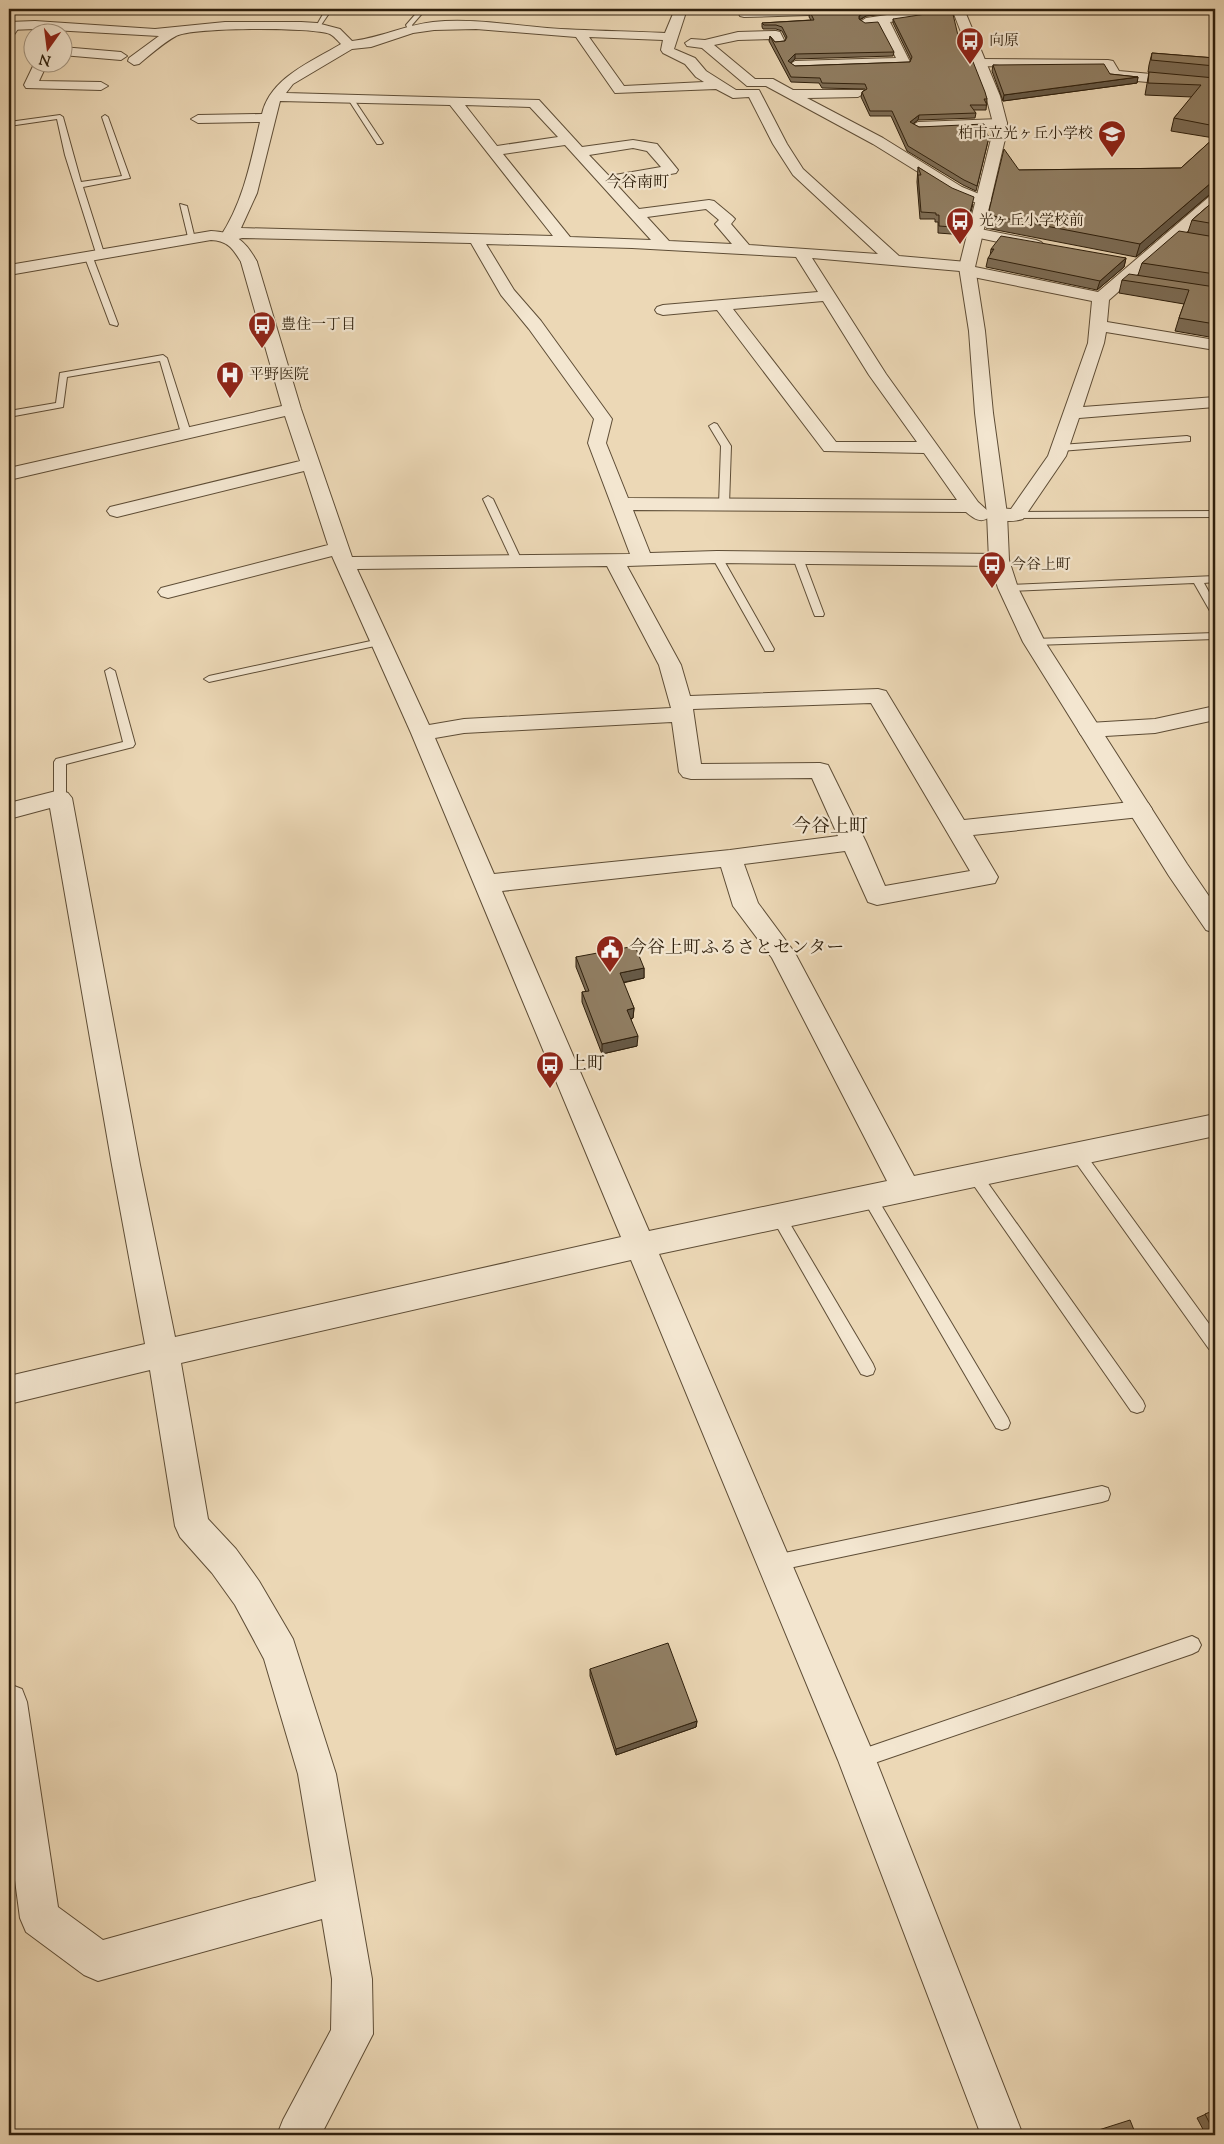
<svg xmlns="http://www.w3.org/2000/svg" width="1224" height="2144" font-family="'Sorts Mill Goudy','Noto Serif JP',serif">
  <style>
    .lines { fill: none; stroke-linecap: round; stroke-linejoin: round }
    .service-casing { stroke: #5e4d36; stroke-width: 2 }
    .minor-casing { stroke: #5e4d36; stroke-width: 2 }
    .tertiary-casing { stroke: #5e4d36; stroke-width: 2 }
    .service { fill: #f3e6d0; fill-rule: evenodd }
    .minor { fill: #f3e6d0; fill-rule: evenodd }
    .tertiary { fill: #f3e6d0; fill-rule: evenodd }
    .wall { fill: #7d6d56; stroke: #2e1f0c }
    .shaded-wall { fill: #665946; stroke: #2e1f0c }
    .building { fill: #917f64; stroke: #2e1f0c }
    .labels { text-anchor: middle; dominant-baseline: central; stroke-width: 4.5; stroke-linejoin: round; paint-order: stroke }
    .far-poi-label { font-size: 15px; fill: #2e1f0c; stroke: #f3e6d0; text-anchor: start }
    .far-neighbourhood-label { font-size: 16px; fill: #2e1f0c; stroke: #f3e6d0 }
    .poi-label { font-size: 18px; fill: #2e1f0c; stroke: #f3e6d0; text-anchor: start }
    .neighbourhood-label { font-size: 19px; fill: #2e1f0c; stroke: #f3e6d0 }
  </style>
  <rect width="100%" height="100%" fill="#ecd8b6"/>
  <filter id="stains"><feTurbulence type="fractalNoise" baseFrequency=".004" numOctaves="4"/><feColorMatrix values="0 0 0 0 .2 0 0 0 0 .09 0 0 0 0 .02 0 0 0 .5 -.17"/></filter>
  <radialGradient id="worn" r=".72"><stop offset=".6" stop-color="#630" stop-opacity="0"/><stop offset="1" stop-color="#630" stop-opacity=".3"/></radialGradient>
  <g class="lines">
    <g class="service-casing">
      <g id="service">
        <path d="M326,9H332L319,28H315Z"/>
        <path d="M420,9H426L412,25L413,31H409L406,25Z"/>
        <path d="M15,25L20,26L11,39L9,40V34Z"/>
        <path d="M349,98H353L383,143L381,144H377L348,99Z"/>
        <path d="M60,115L63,117L81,182L122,176L102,117L105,115L108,117L130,178L83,187L104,253L103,255L96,253L65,155L57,119L9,126V122Z"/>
        <path d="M180,204L187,206L195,239L188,237Z"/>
        <path d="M85,253L92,255L118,324L117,326L110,324L84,255Z"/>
        <path d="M163,355L167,358L191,433L189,435H183L181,433L160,361L67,377L63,407L9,417V411L56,403L60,373Z"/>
        <path d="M714,423L717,424L731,446L729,505L724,508L719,505L721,446L709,426Z"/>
        <path d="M1187,436L1190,437V441L1060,451L1055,448L1060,445Z"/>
        <path d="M488,496L493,499L522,561L521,563H513L512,561L483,499Z"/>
        <path d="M1215,511V517L1016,518L1011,515L1016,512Z"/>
        <path d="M717,554L722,557L774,649L773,651H765L764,649L712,557Z"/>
        <path d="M798,555L803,558L824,614L823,616H815L814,614L793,558Z"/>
        <path d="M1215,576V582L1204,583L1215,603V614L1210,611L1194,583L1008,591L1003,588L1008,585Z"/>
        <path d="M1215,633V639L1034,645L1029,642L1034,639Z"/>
        <path d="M380,639L385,642L384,644L209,682L204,679L209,676Z"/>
        <path d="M110,668L115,671L135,744L133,747L66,764V798L60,802L56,801L54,798V762L56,759L123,742L105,671Z"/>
        <path d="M1079,1150L1084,1152L1215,1332V1351L1209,1349L1074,1160L1072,1156L1074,1152Z"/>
        <path d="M975,1170L980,1172L1143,1401L1145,1406L1143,1411L1137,1413L1131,1411L970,1180L968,1176L970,1172Z"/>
        <path d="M869,1191L874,1193L1008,1418L1010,1423L1008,1428L1002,1430L996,1428L864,1201L862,1197L864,1193Z"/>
        <path d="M778,1210L783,1212L873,1364L875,1369L873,1374L867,1376L861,1374L773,1220L771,1216L773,1212Z"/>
        <path d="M1102,1486L1108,1488L1110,1494L1108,1500L1102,1502L775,1571L769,1569L766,1563L769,1557L775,1555Z"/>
        <path d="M1192,1636L1198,1639L1201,1645L1198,1651L1192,1654L857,1769L850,1767L848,1760L850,1753L857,1751Z"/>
      </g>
    </g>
    <g class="minor-casing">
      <g id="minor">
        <path d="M675,9H687L674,49L695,58L706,71L736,90H759L787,144L803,169L899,256L967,262L973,264L975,267L1098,292L1210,196L1215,195V207L1109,300L1107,322L1215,340V350L1106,332L1104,343L1083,407L1215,397V407L1079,418L1066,456L1023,519C1013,522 999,522 989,517C981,524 973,518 966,512L633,510L650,553L717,551L999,554L1006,556L1009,560L1006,564L999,566L717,563L627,566L681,665L690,696L878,689L886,691L964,820L1140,801L1148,803L1152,809L1148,815L1140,817L973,835L998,877L995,883L877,905L868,902L845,851L744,864L758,903L795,953L914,1176L1215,1114V1136L659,1254L876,1760L1023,2135H981L838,1760L631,1260L181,1363L208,1519L236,1549L259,1581L293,1639L336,1774L372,1979L373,2034L321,2135H277L283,2120L331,2030L332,1979L322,1919L98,1981L84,1975L26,1932L20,1918L9,1835V1684L22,1689L27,1702L58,1907L103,1940L316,1881L298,1774L264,1659L235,1605L212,1573L180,1537L175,1526L150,1370L9,1404V1376L145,1344L112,1165L50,808L9,819V803L60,790L68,793L72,798L140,1165L175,1337L621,1237L411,733L332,556L168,598L161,596L158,592L161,588L328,545L304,471L117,517L110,515L107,511L110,507L300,461L285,416L9,480V468L282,406L241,262L243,259H255L257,262L301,409L352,557L630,554L588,443L594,419L529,329L501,295L471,243L242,238L228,242L223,240L220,237C243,203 251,161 260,122L198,123L191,119L198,115L262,114C270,78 311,62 341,44C338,41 334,36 330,34C313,27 191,27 176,36C163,43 150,55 139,64L134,65L128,61L129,58L159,36L35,29L9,30V22L35,21L155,29L225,22H301L317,23L340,29L352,41C380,38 405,25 433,22C471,18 509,25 547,28C586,31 626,31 665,33ZM476,29L576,37L615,93L716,89L733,98L749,97L773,144L793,175L878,254L749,245L731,224L735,219L732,216L714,201L709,200L639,209L616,184L676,173L678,170L657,144L633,140L582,147L539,100L286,93L293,84L352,49L371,47L413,33L434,30ZM589,37L663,40L661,50L663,53L685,64L696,77L704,82L624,86ZM280,101L450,105L553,236L241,228L257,193ZM465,105L530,107L558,137L497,146ZM565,145L651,240L570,237L503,154ZM633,148L647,151L661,167L609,176L589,155ZM706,209L719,220L715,224L732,244L669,241L647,217ZM486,244L632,248L796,257L818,292L663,305L657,307L655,310L657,313L663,315L717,310L824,451L924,453L957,500L628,498L606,443L612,419L541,321L514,290ZM812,258L960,271L962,274L968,276L1092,301L1088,343L1048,456L1011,509L997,508L989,512L978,502L886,374ZM823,301L869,375L917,442H836L733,309ZM607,566L659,665L671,708L464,719L429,725L357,569ZM871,703L970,871L885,886L866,842L828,765L820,763L701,764L693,709ZM672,722L679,772L683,777L691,779L812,778L838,836L730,850L494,874L435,738L464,733ZM721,867L733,906L772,958L887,1181L649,1231L502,891Z"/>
        <path d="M737,9H879L873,13L744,17L740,16Z"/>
        <path d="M929,9H957L951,13L890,22L910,62L909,65L795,69L789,65L795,61L896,58L879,24L866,26L860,22L866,18Z"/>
        <path d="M776,31L780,32L785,42L783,45H775L771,39L738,40L714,45L755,79H773L793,90H863L865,93L858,97L807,98L883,138L962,187L989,198L991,201L989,204H979L952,193L873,144L766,86H747L702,48L687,46L685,43L691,39L705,40L738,32Z"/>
        <path d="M62,47L121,52L127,56L121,60L62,55Z"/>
        <path d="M979,59L1108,60L1113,61L1119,71L1215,80V88L1114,79L1109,78L1104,68L974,66L973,63L974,60Z"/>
        <path d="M35,62H48L39,81L101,82L108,86L101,90L26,88L24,85Z"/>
        <path d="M1000,119L1005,120L1007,123L1005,126L918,130L911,126L918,122Z"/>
        <path d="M975,228L1036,240L1041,242L1044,245L1041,248L1036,250L970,236L967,233L970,230Z"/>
        <path d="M1215,706V720L1155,733L1089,737L1081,735L1078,730L1081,725L1089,723L1155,719Z"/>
      </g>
    </g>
    <g class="tertiary-casing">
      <g id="tertiary">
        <path d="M952,9H964L1000,96L1007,123L1005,139L975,267L985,331L993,413L1007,514L1009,560L1018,588L1045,642L1187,864L1215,905V933L1206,930L1169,876L1023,642L998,588L989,560L987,514L975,413L969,331L959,267L991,139L993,123L986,96Z"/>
        <path d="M211,231C235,232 246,241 257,262L255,265H243C234,251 230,241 211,240L9,275V265Z"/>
      </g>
    </g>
    <use href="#service" class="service"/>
    <use href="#minor" class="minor"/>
    <use href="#tertiary" class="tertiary"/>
  </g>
  <g class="wall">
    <path d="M876,9H928L866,16L860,20L894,52L893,56L795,59L790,63L795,66L910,62L911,60L893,23V19L960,44L987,99L986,110H973L976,113L975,118L918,120L913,124L919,127L986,128V132L989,137L976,191L963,185L907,151L891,116H870L861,97L862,92L865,90V89L822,88L819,83L791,82L769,41L770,36L775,42L785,41L786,39L782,31L776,29H763L762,27V23L811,20L809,17L810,12L874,10Z"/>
    <path d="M1152,53L1215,58V194L1209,195L1136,257L986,228L988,215L1019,170L1181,168L1214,138L1171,131L1174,118L1192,97L1145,95L1149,72H1148L1149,65Z"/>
    <path d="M993,65L1110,74L1138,77L1137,83L1003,101L992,71Z"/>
    <path d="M918,167L973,204L965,235L938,233V222H935V219H920L917,182Z"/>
    <path d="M1215,200V338L1175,331L1179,318L1184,304L1119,293L1122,280L1138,275L1142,263L1188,232L1192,220Z"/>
    <path d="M991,249L1126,258L1124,267L1097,290L986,267L988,258L990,256Z"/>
    <path d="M576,957L644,968V978L623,983L634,1008L633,1018L631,1019L637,1046L602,1054L582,1002V992H586L576,967Z"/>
    <path d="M590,1669L697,1721L696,1727L616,1755L590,1676Z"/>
    <path d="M1215,2110V2135H1206L1197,2118Z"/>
  </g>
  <g class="shaded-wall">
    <path d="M891,9H928L866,16L859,20V16L866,12Z"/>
    <path d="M795,54V59L787,66L788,61Z"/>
    <path d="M1138,77L1137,83L1003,101L1004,95Z"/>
    <path d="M919,115L918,120L909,127L910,122Z"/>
    <path d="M1215,181V194L1209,195L1136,257L1140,244L1212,182Z"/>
    <path d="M1126,258L1124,267L1097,290L1100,281Z"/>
    <path d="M644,968V978L620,983V973Z"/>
    <path d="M634,1008L633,1018L627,1020V1010Z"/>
    <path d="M638,1036L637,1046L602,1054V1044Z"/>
    <path d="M697,1721L696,1727L616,1755V1749Z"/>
  </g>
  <g class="building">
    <path d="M876,9H891L866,12L859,16V19L865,23L878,22L894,52L795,54L788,61L795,66L910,62L912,57L893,19L952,10L960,44H966L985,92L987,99H984L987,105H970L976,113L919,115L910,122L919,127L984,124L986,128H982L989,137L977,186L964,180L908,146L892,111H870L862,92L867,89L865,84L822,83L820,78L791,77L770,36L775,42L785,41L787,37L782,27L776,25H764L762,23L814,20L810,12L874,10Z"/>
    <path d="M1152,53L1215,58V66L1151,60Z"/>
    <path d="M1104,64L1110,74L1138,77L1004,95L993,65Z"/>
    <path d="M1149,72L1215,78V126L1174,118L1201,85L1148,83Z"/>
    <path d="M1215,137V181L1212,182L1140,244L988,215L1004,149L1019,170L1181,168Z"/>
    <path d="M918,167L952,188L974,197L966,228L939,226V215H936V213L921,212L918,175H921Z"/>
    <path d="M1215,200V224L1192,220Z"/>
    <path d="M1179,231L1215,237V274L1142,263Z"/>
    <path d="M1001,236L1126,258L1100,281L988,258L994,249H991Z"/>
    <path d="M1129,274L1215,287V324L1179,318L1189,290L1122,280Z"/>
    <path d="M635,946L644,968L620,973L634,1008L627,1010L638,1036L602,1044L582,992L589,991L576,957Z"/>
    <path d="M668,1643L697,1721L616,1749L590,1669Z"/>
    <path d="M1215,2110V2134L1205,2114Z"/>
    <path d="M1130,2120L1136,2135H1083Z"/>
  </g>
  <defs>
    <g id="bus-pin" transform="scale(1.4375)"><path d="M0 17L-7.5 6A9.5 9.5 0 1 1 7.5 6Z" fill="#8f2418" stroke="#f3e6d0"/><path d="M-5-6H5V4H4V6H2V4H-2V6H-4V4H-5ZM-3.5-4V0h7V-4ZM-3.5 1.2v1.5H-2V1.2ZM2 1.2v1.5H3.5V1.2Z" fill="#fff"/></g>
    <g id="school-pin" transform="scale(1.4375)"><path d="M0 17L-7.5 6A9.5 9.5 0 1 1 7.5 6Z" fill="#8f2418" stroke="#f3e6d0"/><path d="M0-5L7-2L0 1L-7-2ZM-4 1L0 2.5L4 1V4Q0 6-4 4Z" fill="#fff"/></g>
    <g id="hospital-pin" transform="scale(1.4375)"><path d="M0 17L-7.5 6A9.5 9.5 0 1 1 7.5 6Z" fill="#8f2418" stroke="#f3e6d0"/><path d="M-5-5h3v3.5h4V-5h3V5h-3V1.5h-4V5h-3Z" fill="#fff"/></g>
    <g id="civic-pin" transform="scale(1.4375)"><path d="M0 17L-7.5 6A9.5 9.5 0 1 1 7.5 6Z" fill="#8f2418" stroke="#f3e6d0"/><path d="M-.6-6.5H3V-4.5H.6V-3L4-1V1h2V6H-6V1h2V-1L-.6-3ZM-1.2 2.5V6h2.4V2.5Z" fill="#fff"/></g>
  </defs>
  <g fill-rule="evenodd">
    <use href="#bus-pin" x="970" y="41"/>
    <use href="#school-pin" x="1112" y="134"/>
    <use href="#bus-pin" x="960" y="221"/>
    <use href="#bus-pin" x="262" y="325"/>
    <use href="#hospital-pin" x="230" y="375"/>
    <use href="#bus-pin" x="992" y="565"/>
    <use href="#civic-pin" x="610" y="949"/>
    <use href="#bus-pin" x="550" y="1065"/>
  </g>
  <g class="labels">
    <g class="far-poi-label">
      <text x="989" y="41">向原</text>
      <text x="1093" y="134" text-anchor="end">柏市立光ヶ丘小学校</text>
      <text x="979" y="221">光ヶ丘小学校前</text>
      <text x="281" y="325">豊住一丁目</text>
      <text x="249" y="375">平野医院</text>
      <text x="1011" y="565">今谷上町</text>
    </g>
    <g class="far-neighbourhood-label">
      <text x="637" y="183">今谷南町</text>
    </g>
    <g class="poi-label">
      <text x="629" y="949">今谷上町ふるさとセンター</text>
      <text x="569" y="1065">上町</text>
    </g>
    <g class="neighbourhood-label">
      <text x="830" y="827">今谷上町</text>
    </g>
  </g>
  <rect width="1224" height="2144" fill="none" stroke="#ecd8b6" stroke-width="30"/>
  <rect x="10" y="10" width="1204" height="2124" fill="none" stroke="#2e1f0c" stroke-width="2.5"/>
  <rect x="15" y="15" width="1194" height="2114" fill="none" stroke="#2e1f0c"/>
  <g transform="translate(48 48) rotate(194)"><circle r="24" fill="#f3e6d0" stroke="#a49682"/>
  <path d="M0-4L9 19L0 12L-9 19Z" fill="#8f2418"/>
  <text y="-8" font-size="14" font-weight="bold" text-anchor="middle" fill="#2e1f0c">N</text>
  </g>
  <rect width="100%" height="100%" filter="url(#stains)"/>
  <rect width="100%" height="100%" fill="url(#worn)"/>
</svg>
